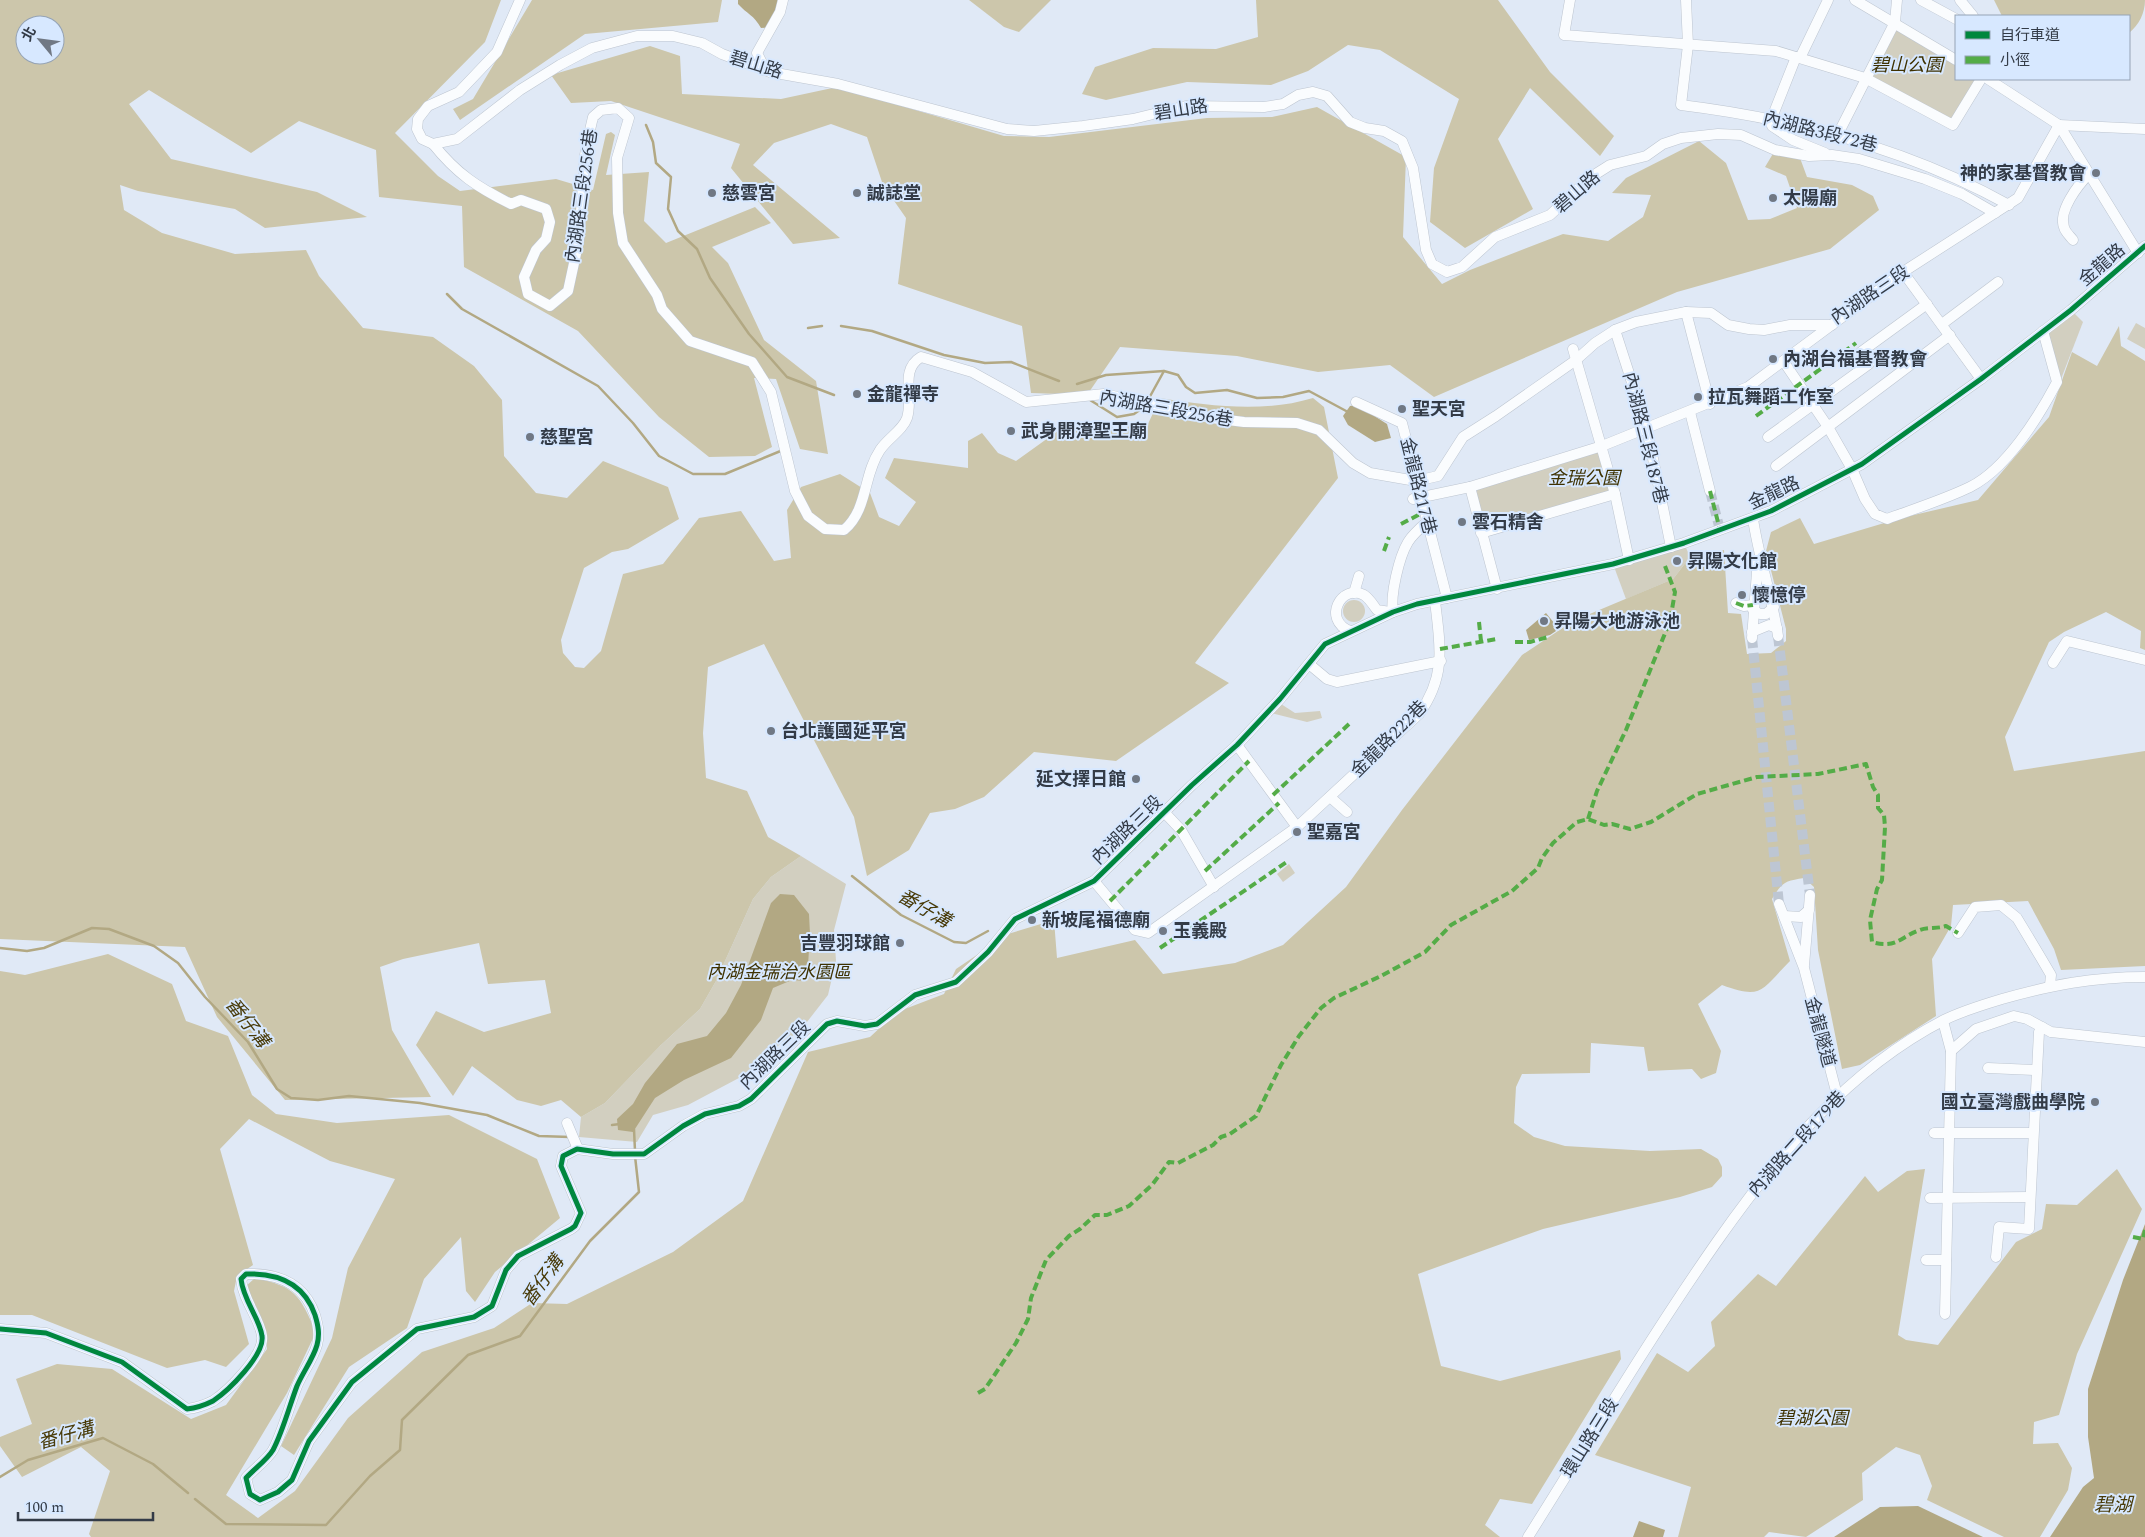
<svg xmlns="http://www.w3.org/2000/svg" width="2145" height="1537" font-family="Spectral,'Noto Sans TC',serif">
  <style>
    .green { fill: #d2cfc0 }
    .forest { fill: #ccc6ab; fill-rule: evenodd }
    .water { fill: #b2a883 }
    .lines { fill: none; stroke-linecap: round; stroke-linejoin: round }
    .stream { stroke: #b2a883; stroke-width: 2.5 }
    .minor-tunnel { stroke: #bdc6d3; stroke-width: 10; stroke-dasharray: 10 5; stroke-linecap: butt }
    .minor-casing { stroke: #bdc5d0; stroke-width: 11 }
    .minor { stroke: #fafcfe; stroke-width: 10 }
    .quiet { stroke: #54ac47; stroke-width: 4; stroke-dasharray: 8 4; stroke-linecap: butt }
    .cycleway-casing { stroke: #d7e8ff; stroke-width: 8 }
    .cycleway { stroke: #00873e; stroke-width: 5 }
    .poi-dot { fill: #707884; stroke: #d7e8ff; stroke-width: 2 }
    .labels { text-anchor: middle; dominant-baseline: central; stroke-width: 4; stroke-linejoin: round; paint-order: stroke }
    .street-label { font-size: 18px; fill: #333b47; stroke: #d7e8ff }
    .park-label { font-size: 18px; font-style: italic; fill: #3e3100; stroke: #d7e8ff }
    .poi-label { font-size: 18px; font-weight: bold; fill: #333b47; stroke: #d7e8ff; text-anchor: start }
    .water-label { font-size: 19px; font-style: italic; fill: #493b09; stroke: #d7e8ff }
  </style>
  <rect width="100%" height="100%" fill="#e0e9f6"/>
  <g class="green">
    <path d="M1895,23L1956,61V79H1978L1952,122L1866,76Z"/>
    <path d="M2071,310L2083,322L2061,379L2043,331Z"/>
    <path d="M2136,323L2145,328V349L2127,339Z"/>
    <path d="M1602,446L1615,494L1481,533L1470,487Z"/>
    <path d="M1684,543L1690,557L1673,579L1626,599L1613,564Z"/>
    <circle cx="1354" cy="611" r="11"/>
    <path d="M1281,704L1295,713L1320,711L1322,718L1307,722L1271,713Z"/>
    <path d="M801,856L846,884L834,930L836,961L828,995L800,1031L781,1043L754,1070L688,1105L653,1115L637,1142L579,1137L581,1117L605,1103L659,1047L700,1009L716,981L753,899L771,877Z"/>
    <path d="M1289,864L1295,873L1283,882L1277,874Z"/>
  </g>
  <g class="forest">
    <path d="M0,0H501L485,42L395,133L438,176L460,191L556,179L593,190L606,134L611,132L615,135L606,175L649,172L644,221L666,243L755,207L771,223L712,247L728,263L764,340L816,381L828,454L800,449L776,379L754,378L772,447L755,456L709,457L659,417L578,331L464,267L462,206L379,197L376,150L299,121L251,153L149,90L129,104L171,159L317,192L367,217L265,228L235,209L138,191L120,185L124,210L162,233L235,254L306,250L319,276L363,328L433,337L474,366L502,400L504,456L536,493L567,498L603,461L668,487L679,519L628,549L612,552L584,568L561,640L563,653L575,667L584,668L601,651L623,574L663,564L699,518L741,511L774,561L791,558L787,510L801,487L840,474L870,493L879,517L899,526L916,502L885,478L894,458L968,468V441L982,433L998,453L1016,461L1062,428L1148,424L1160,398C1209,406 1264,413 1313,398L1324,407L1338,478L1195,663L1229,683L1116,761L1034,752L984,797L955,809L930,813L909,850L867,876L854,817L764,644L708,667L703,733L706,778L747,791L768,837L801,856L771,877L753,899L716,981L700,1009L660,1046L605,1103L581,1117L561,1100L541,1106L517,1100L472,1066L453,1096L416,1045L436,1011L484,1032L551,1013L545,980L488,984L479,943L403,959L380,967L392,1030L431,1097L285,1100L217,1017L185,947L0,939ZM25,25H55V55H25Z"/>
    <path d="M532,0H722L718,22L585,34L460,120L453,109L473,99Z"/>
    <path d="M969,0H1051L1019,32L1004,27Z"/>
    <path d="M1256,0H1498L1550,72L1614,136L1600,156L1530,88L1498,139L1533,209L1465,248L1430,222L1434,168L1459,99L1380,50L1348,45L1308,71L1271,85L1187,82L1106,100L1082,94L1095,67L1153,48L1216,49L1258,37Z"/>
    <path d="M1994,0H2145C2145,13 2139,25 2129,33V16H2002Z"/>
    <path d="M650,46L680,56L682,94L781,99L837,87L1004,136L1049,137L1207,118L1272,117L1317,107L1406,157L1403,237L1442,284L1470,270L1563,234L1608,241L1643,217L1651,195L1612,193L1626,178L1699,141L1726,163L1748,220L1770,219L1797,208L1786,176L1765,167L1774,152L1800,158L1807,177L1852,185L1873,196L1879,210L1830,249L1677,292L1434,397L1390,365L1318,372L1237,356L1120,347L1087,395L1031,393L1022,326L898,284L906,218L883,185L867,137L831,124L774,143L753,165L840,238L793,244L731,168L740,144L611,101L571,103L551,75Z"/>
    <path d="M2119,326L2121,346L2145,361V650L2140,648L2141,631L2106,612L2064,632L2049,642L2005,737L2014,771L2145,751V966L2061,970L2054,949L2028,901L1953,905L1951,926L1932,959L1936,1016L1860,1065L1842,1069L1818,950L1814,887L1804,878C1785,881 1782,882 1772,899L1790,961C1761,990 1763,1000 1722,985L1698,1004L1721,1051L1716,1073L1701,1079L1692,1069L1648,1071L1644,1047L1591,1043L1590,1073L1522,1074L1516,1087L1514,1123L1534,1137L1565,1146L1650,1151L1701,1149L1718,1159L1722,1167V1176L1712,1187L1680,1197L1543,1229L1418,1274L1441,1366L1500,1381L1620,1350L1621,1359L1532,1504L1500,1499L1485,1525L1500,1537H91L89,1534L110,1471L81,1447L22,1477L0,1446V1437L32,1424L16,1379L57,1364L112,1369L191,1419L226,1405L267,1349L265,1330L246,1286L255,1278C296,1287 299,1294 316,1332L287,1393L226,1495L258,1518L295,1491L348,1418L422,1352L494,1328L532,1303L567,1304L673,1252L743,1201L808,1052L870,1037L897,1012L944,994L956,969L1008,934L1054,920L1057,958L1135,940L1163,974L1235,963L1283,945L1346,887L1402,810L1522,655L1573,621L1673,579L1690,557L1724,550L1728,613L1741,614L1747,654L1771,653L1786,641V629L1766,551L1771,532L1800,518L1814,544L1901,518L1978,500L2049,417L2072,352L2097,366Z"/>
    <path d="M108,954L172,984L186,1021L228,1036L252,1095L276,1114L337,1123L449,1115L537,1159L560,1218L495,1272L475,1302L466,1291L461,1237L424,1279L407,1328L349,1367L294,1455L281,1446L332,1338L348,1268L395,1179L330,1161L249,1119L220,1149L253,1265L237,1276L234,1291L249,1344L226,1367L205,1360L167,1368L32,1315H0V971L25,975Z"/>
    <path d="M1925,1169L1898,1335L1906,1340L1938,1345L2016,1242L2042,1229L2046,1204L2077,1205L2117,1169L2142,1209L2077,1354L2059,1415L2034,1422L2033,1444L2058,1443L2072,1468L2068,1490L2040,1537H2004L1927,1500L1932,1486L1920,1455L1896,1447L1862,1473L1863,1500L1806,1537L1769,1532L1764,1537H1678L1691,1487L1595,1455L1657,1353L1688,1372L1715,1346L1711,1322L1758,1274L1776,1286L1865,1176L1878,1192L1907,1171Z"/>
  </g>
  <g class="water">
    <path d="M738,0H780L772,27L761,28C754,15 747,14 738,4Z"/>
    <path d="M1357,405L1387,424L1391,438L1375,442L1348,425L1343,416L1350,406Z"/>
    <path d="M1546,613L1559,629L1550,635L1529,640L1526,630Z"/>
    <path d="M780,894L794,895L809,914L810,934L807,981L792,980L773,988L761,1020L731,1058L684,1080L655,1098L633,1132L618,1130L617,1119L633,1104L645,1083L677,1044L707,1036L726,1013L741,985L771,903Z"/>
    <path d="M2145,1224V1537H2050L2083,1487L2094,1478L2088,1437V1389L2123,1280Z"/>
    <path d="M1918,1506L1983,1537H1834L1880,1507Z"/>
    <path d="M1639,1521L1665,1530L1663,1537H1633Z"/>
  </g>
  <g class="lines">
    <g class="stream">
      <path d="M646,125L653,142L656,163L671,177L668,209L678,231L697,249L710,278L749,334L787,377L834,395"/>
      <path d="M447,294L462,309L598,386L633,423L659,456L693,474H725L783,450"/>
      <path d="M841,326L872,331L944,355L985,363L1011,362L1059,381"/>
      <path d="M808,328L822,326"/>
      <path d="M1077,384L1106,375L1164,371L1178,375L1186,387L1195,393L1227,390L1257,398L1283,397L1309,391L1348,412"/>
      <path d="M1090,400L1117,417L1134,414L1144,407"/>
      <path d="M1148,400L1164,371"/>
      <path d="M852,876L901,915L954,942L966,943L988,931"/>
      <path d="M0,948L27,951L44,948L92,928L109,929L154,946L178,963L205,997L248,1042L277,1089L291,1098L318,1100L349,1096L420,1103L487,1115L539,1136L570,1137"/>
      <path d="M612,1125L620,1124"/>
      <path d="M634,1129L635,1151"/>
      <path d="M0,1477L28,1460L103,1438L153,1464L188,1493"/>
      <path d="M195,1499L226,1524L326,1525L370,1476L400,1450L402,1420L468,1355L520,1336L590,1241L639,1192L635,1156"/>
    </g>
    <g class="minor-tunnel">
      <path d="M1710,491L1720,530"/>
      <path d="M1778,636L1810,895"/>
      <path d="M1752,638L1779,904"/>
    </g>
    <g class="minor-casing">
      <g id="minor">
        <path d="M520,0L497,52L459,92L428,106L418,119L417,129L422,139L433,144L457,139L520,90L560,65L592,48L637,36H673L702,43L722,54L770,72L838,84L1007,129L1034,131L1083,126L1133,119L1186,106L1264,107L1283,104L1298,95L1313,92L1327,96L1350,122L1365,128L1384,131L1402,141L1413,168L1426,250L1432,264L1447,272L1462,267L1495,237L1550,215L1591,177L1610,165L1646,156L1663,144L1681,138L1718,134L1741,135L1775,150L1809,156L1832,155L1859,159L1925,179L1962,194L1995,213"/>
        <path d="M1570,0L1564,35L1776,51L1865,78L1953,125L1981,79"/>
        <path d="M1686,0L1688,45L1681,105C1795,119 1908,149 2009,205"/>
        <path d="M1855,0L1956,60"/>
        <path d="M1921,0L1956,19"/>
        <path d="M1960,0L1973,16"/>
        <path d="M1796,57L1771,120L1772,126L1793,140L1825,153"/>
        <path d="M1800,58L1828,0"/>
        <path d="M763,70V65L757,53L780,12L783,0"/>
        <path d="M1988,79L2059,125L2138,253"/>
        <path d="M2059,125L2145,129"/>
        <path d="M1837,136L1895,22L1897,0"/>
        <path d="M433,144C457,174 477,187 511,204L521,200L546,209L550,222L546,239L536,250L524,277L528,294L550,306L568,291L579,240L585,155L590,130L593,117L601,110L618,108L629,118L617,158L618,213L623,243L657,295L662,309L690,341L752,362L771,392L795,491L808,516L825,529L844,530C868,510 863,475 880,450C887,439 903,430 907,418C914,397 899,370 921,357L972,372L1026,402L1104,394L1212,418L1244,422L1297,423L1319,430L1353,463L1370,473L1416,481L1438,476L1463,437L1496,416L1576,360L1595,343L1615,330L1636,322L1686,312L1711,313L1728,325L1749,329L1764,330L1790,325H1832"/>
        <path d="M2073,240C2070,236 2065,232 2064,227C2058,211 2078,185 2089,174"/>
        <path d="M1903,272L1981,379"/>
        <path d="M1686,312L1710,404"/>
        <path d="M1942,324L1998,282"/>
        <path d="M1615,330L1647,429L1671,547"/>
        <path d="M1573,349L1615,494L1629,560"/>
        <path d="M1861,352L1927,304"/>
        <path d="M1784,362L1828,427L1852,469L1865,499L1875,514L1887,519C1914,509 1943,500 1970,487C2006,469 2038,418 2057,382L2043,331"/>
        <path d="M1356,402L1402,423L1447,598"/>
        <path d="M1690,412L1710,491"/>
        <path d="M1768,437L1869,364"/>
        <path d="M1776,466L1950,335"/>
        <path d="M1470,487L1497,589"/>
        <path d="M1413,499L1470,487L1602,446L1748,387L1903,272L2018,198L2059,125"/>
        <path d="M1753,519C1759,559 1772,596 1778,636"/>
        <path d="M1481,533L1615,494"/>
        <path d="M1354,593L1359,576"/>
        <path d="M1736,603L1744,606L1753,605"/>
        <path d="M1753,610L1760,614H1766L1774,607"/>
        <path d="M1393,612C1390,595 1399,557 1408,542C1413,534 1420,528 1427,522"/>
        <path d="M1350,631C1322,620 1341,583 1364,595C1370,599 1373,605 1377,610L1390,612"/>
        <path d="M1752,632L1769,625L1777,628"/>
        <path d="M1752,638L1758,559"/>
        <path d="M2053,663L2067,641L2145,660"/>
        <path d="M1309,664L1327,679L1337,682L1441,661"/>
        <path d="M1237,745L1297,827"/>
        <path d="M1330,797L1347,812"/>
        <path d="M1165,813L1181,830L1214,887"/>
        <path d="M1094,881L1135,930L1148,933L1297,827L1419,714C1447,675 1440,645 1435,601"/>
        <path d="M1779,904L1804,968L1837,1095"/>
        <path d="M1784,916L1801,917L1809,910"/>
        <path d="M1958,933L1975,907L2001,905L2017,918L2041,958L2051,975L2050,985"/>
        <path d="M1804,965L1810,895"/>
        <path d="M1943,1021L1951,1051L1945,1314"/>
        <path d="M1951,1051L1976,1029L2014,1016L2027,1019L2051,1032L2145,1042"/>
        <path d="M1988,1068L2036,1070"/>
        <path d="M567,1123L578,1149"/>
        <path d="M1934,1133H2033"/>
        <path d="M1930,1198L2030,1197"/>
        <path d="M1996,1257L1999,1227L2029,1229L2039,1032L2042,1027"/>
        <path d="M1926,1260H1946"/>
        <path d="M0,1329L46,1333L122,1362L187,1409C196,1408 205,1405 213,1401C228,1391 265,1355 262,1336C260,1319 243,1300 241,1279L246,1274C278,1273 304,1283 315,1315C318,1325 320,1334 317,1345C313,1359 303,1372 297,1386C289,1407 283,1431 273,1450C267,1460 254,1469 246,1478L250,1494L260,1500L278,1492L292,1480L309,1441L352,1382L417,1329L474,1317L492,1306L506,1270L518,1256L571,1229L575,1226L581,1213L561,1166L563,1156L577,1149L613,1154H644L683,1126L705,1114L739,1106L751,1099L827,1024L837,1021L865,1026L877,1024L915,995L956,982L988,952L1015,919L1094,881L1192,785L1237,745L1280,699L1325,644L1393,612L1417,604L1613,564L1684,543L1771,511L1862,464L1981,379L2071,310L2145,246"/>
        <path d="M1528,1537C1590,1439 1649,1339 1716,1243C1777,1156 1847,1070 1944,1020C1962,1011 1982,1005 2002,999C2051,985 2093,977 2145,977"/>
      </g>
    </g>
    <use href="#minor" class="minor"/>
    <g class="quiet">
      <path d="M1756,416L1856,343"/>
      <path d="M1710,491L1720,530"/>
      <path d="M1401,524L1424,512"/>
      <path d="M1384,551L1389,537"/>
      <path d="M1736,603L1744,606L1753,605"/>
      <path d="M1479,622L1481,641"/>
      <path d="M1515,642H1530L1548,637"/>
      <path d="M1440,649L1497,639"/>
      <path d="M1273,795L1349,724"/>
      <path d="M1588,819L1597,791L1626,730L1670,621L1675,592L1665,566"/>
      <path d="M1205,871L1279,803"/>
      <path d="M1110,901L1249,761"/>
      <path d="M1160,948L1288,861"/>
      <path d="M2133,1237L2143,1239L2145,1230"/>
      <path d="M978,1393L985,1389L1016,1343L1028,1319L1031,1298L1046,1260L1069,1236L1080,1229L1095,1215H1107L1129,1206L1152,1185L1169,1162L1178,1163L1213,1145L1221,1137L1230,1134L1256,1116L1281,1065L1299,1036L1321,1008L1334,998L1381,976L1425,952L1451,925L1512,891L1538,868L1542,858L1553,843L1577,822L1588,819L1604,825L1612,824L1630,829L1651,822L1697,794L1757,777L1818,774L1866,764L1873,787L1878,795V808L1884,815L1885,827L1882,880L1877,889L1870,920L1872,942C1896,949 1900,937 1920,930C1928,927 1937,929 1946,926L1958,933"/>
    </g>
    <g class="cycleway-casing">
      <path id="cycleway" d="M0,1329L46,1333L122,1362L187,1409C196,1408 205,1405 213,1401C228,1391 265,1355 262,1336C260,1319 243,1300 241,1279L246,1274C278,1273 304,1283 315,1315C318,1325 320,1334 317,1345C313,1359 303,1372 297,1386C289,1407 283,1431 273,1450C267,1460 254,1469 246,1478L250,1494L260,1500L278,1492L292,1480L309,1441L352,1382L417,1329L474,1317L492,1306L506,1270L518,1256L571,1229L575,1226L581,1213L561,1166L563,1156L577,1149L613,1154H644L683,1126L705,1114L739,1106L751,1099L827,1024L837,1021L865,1026L877,1024L915,995L956,982L988,952L1015,919L1094,881L1192,785L1237,745L1280,699L1325,644L1393,612L1417,604L1613,564L1684,543L1771,511L1862,464L1981,379L2071,310L2145,246"/>
    </g>
    <use href="#cycleway" class="cycleway"/>
  </g>
  <g class="poi-dot">
    <circle cx="2096" cy="173" r="5"/>
    <circle cx="712" cy="193" r="5"/>
    <circle cx="857" cy="193" r="5"/>
    <circle cx="1773" cy="198" r="5"/>
    <circle cx="1773" cy="359" r="5"/>
    <circle cx="857" cy="394" r="5"/>
    <circle cx="1698" cy="397" r="5"/>
    <circle cx="1402" cy="409" r="5"/>
    <circle cx="1011" cy="431" r="5"/>
    <circle cx="530" cy="437" r="5"/>
    <circle cx="1462" cy="522" r="5"/>
    <circle cx="1677" cy="561" r="5"/>
    <circle cx="1742" cy="595" r="5"/>
    <circle cx="1544" cy="621" r="5"/>
    <circle cx="771" cy="731" r="5"/>
    <circle cx="1136" cy="779" r="5"/>
    <circle cx="1297" cy="832" r="5"/>
    <circle cx="1032" cy="920" r="5"/>
    <circle cx="1163" cy="931" r="5"/>
    <circle cx="900" cy="943" r="5"/>
    <circle cx="2095" cy="1102" r="5"/>
  </g>
  <g class="labels">
    <g class="street-label">
      <text transform="translate(756 65) rotate(17)">碧山路</text>
      <text transform="translate(1181 110) rotate(-9)">碧山路</text>
      <text transform="translate(1820 132) rotate(14)">內湖路3段72巷</text>
      <text transform="translate(1577 192) rotate(-41)">碧山路</text>
      <text transform="translate(582 196) rotate(-82)">內湖路三段256巷</text>
      <text transform="translate(2102 265) rotate(-41)">金龍路</text>
      <text transform="translate(1870 295) rotate(-34)">內湖路三段</text>
      <text transform="translate(1166 409) rotate(10)">內湖路三段256巷</text>
      <text transform="translate(1645 438) rotate(76)">內湖路三段187巷</text>
      <text transform="translate(1418 486) rotate(76)">金龍路217巷</text>
      <text transform="translate(1774 493) rotate(-25)">金龍路</text>
      <text transform="translate(1389 739) rotate(-45)">金龍路222巷</text>
      <text transform="translate(1127 830) rotate(-44)">內湖路三段</text>
      <text transform="translate(1820 1032) rotate(75)">金龍隧道</text>
      <text transform="translate(775 1055) rotate(-44)">內湖路三段</text>
      <text transform="translate(1797 1144) rotate(-48)">內湖路二段179巷</text>
      <text transform="translate(1590 1438) rotate(-58)">環山路三段</text>
    </g>
    <g class="park-label">
      <text x="1907" y="65">碧山公園</text>
      <text x="1584" y="478">金瑞公園</text>
      <text x="779" y="972">內湖金瑞治水園區</text>
      <text x="1812" y="1418">碧湖公園</text>
    </g>
    <g class="poi-label">
      <text x="2086" y="173" text-anchor="end">神的家基督教會</text>
      <text x="722" y="193">慈雲宮</text>
      <text x="867" y="193">誠誌堂</text>
      <text x="1783" y="198">太陽廟</text>
      <text x="1783" y="359">內湖台福基督教會</text>
      <text x="867" y="394">金龍禪寺</text>
      <text x="1708" y="397">拉瓦舞蹈工作室</text>
      <text x="1412" y="409">聖天宮</text>
      <text x="1021" y="431">武身開漳聖王廟</text>
      <text x="540" y="437">慈聖宮</text>
      <text x="1472" y="522">雲石精舍</text>
      <text x="1687" y="561">昇陽文化館</text>
      <text x="1752" y="595">懷憶停</text>
      <text x="1554" y="621">昇陽大地游泳池</text>
      <text x="781" y="731">台北護國延平宮</text>
      <text x="1126" y="779" text-anchor="end">延文擇日館</text>
      <text x="1307" y="832">聖嘉宮</text>
      <text x="1042" y="920">新坡尾福德廟</text>
      <text x="1173" y="931">玉義殿</text>
      <text x="890" y="943" text-anchor="end">吉豐羽球館</text>
      <text x="2085" y="1102" text-anchor="end">國立臺灣戲曲學院</text>
    </g>
    <g class="water-label">
      <text transform="translate(924 909) rotate(30)">番仔溝</text>
      <text transform="translate(247 1023) rotate(52)">番仔溝</text>
      <text transform="translate(543 1281) rotate(-54)">番仔溝</text>
      <text transform="translate(66 1436) rotate(-15)">番仔溝</text>
      <text x="2113" y="1505">碧湖</text>
    </g>
  </g>
  <rect x="1955" y="15" width="175" height="65" fill="#d7e8ff" stroke="#95a3b5"/>
  <rect x="1965" y="31" width="25" height="8" fill="#00873e" stroke="#95a3b5"/>
  <text x="2000" y="40" font-size="15" fill="#333b47">自行車道</text>
  <rect x="1965" y="56" width="25" height="8" fill="#54ac47" stroke="#95a3b5"/>
  <text x="2000" y="65" font-size="15" fill="#333b47">小徑</text>
  <g transform="translate(40 40) rotate(299)"><circle r="24" fill="#d7e8ff" stroke="#95a3b5"/>
  <path d="M0-4L9 19L0 12L-9 19Z" fill="#707884"/>
  <text y="-8" font-size="14" font-weight="bold" text-anchor="middle" fill="#333b47">北</text>
  </g>
  <path d="M18 1512v8h135v-8" fill="none" stroke="#333b47" stroke-width="2.5"/>
  <text x="25" y="1512" font-size="15" fill="#333b47" stroke="#d7e8ff" stroke-width="4" paint-order="stroke">100 m</text>
</svg>
